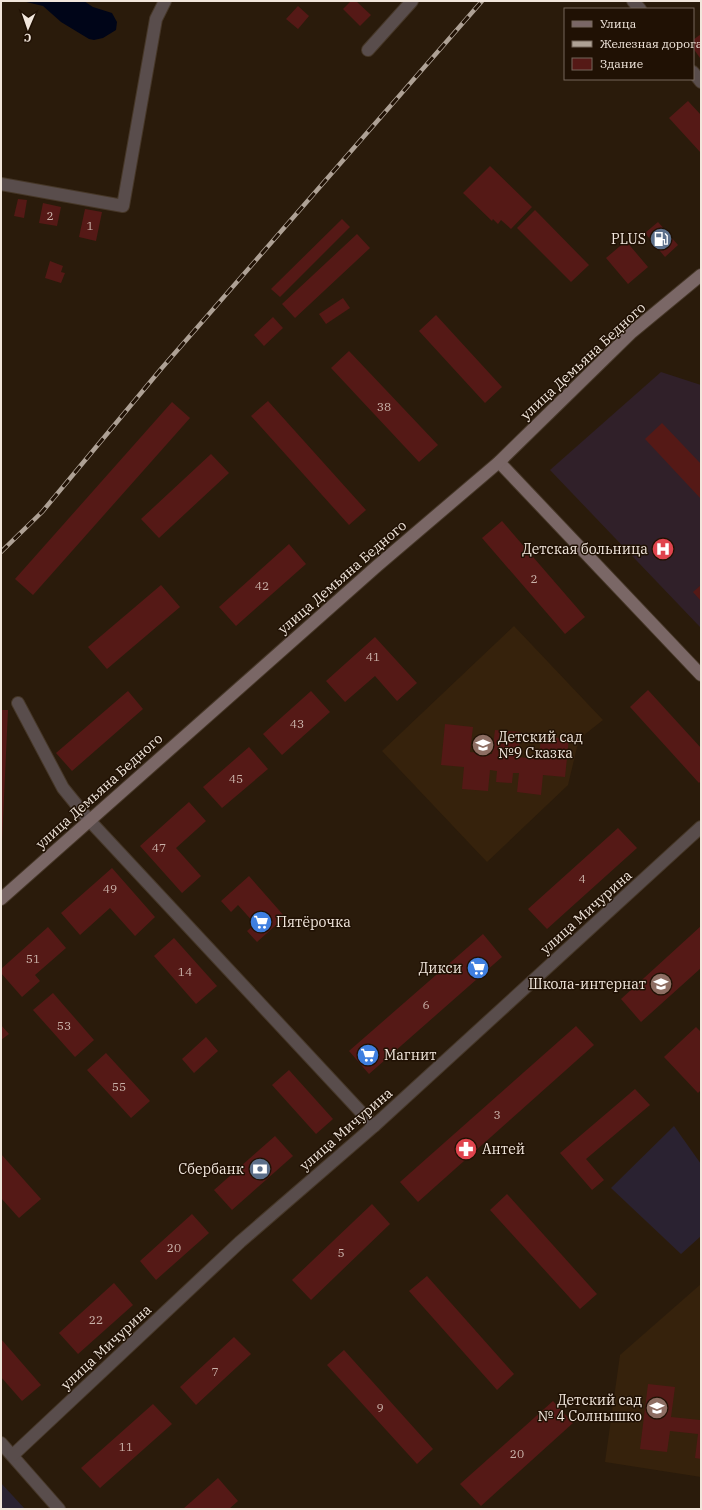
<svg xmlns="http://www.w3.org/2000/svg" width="702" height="1510" font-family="'IBM Plex Serif',serif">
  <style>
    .built { fill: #36220c }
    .industrial { fill: #2a2231 }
    .medical { fill: #302029 }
    .water { fill: #000518 }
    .building { fill: #551916 }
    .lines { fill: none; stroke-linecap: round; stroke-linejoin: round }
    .street-casing { stroke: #463728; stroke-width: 14 }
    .secondary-casing { stroke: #463728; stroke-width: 14 }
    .street { stroke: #594d4c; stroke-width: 12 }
    .secondary { stroke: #7a6766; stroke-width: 12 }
    .rail-casing { stroke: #aea195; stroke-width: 4.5 }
    .rail { stroke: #201104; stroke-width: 3; stroke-dasharray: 9; stroke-linecap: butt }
    .labels { text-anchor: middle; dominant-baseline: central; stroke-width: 3; stroke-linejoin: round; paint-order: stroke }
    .number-label { font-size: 12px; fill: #cab3aa }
    .poi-label { font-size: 14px; fill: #f1e6dc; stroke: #201104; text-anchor: end }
    .street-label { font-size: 14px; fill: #f1e6dc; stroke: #201104 }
  </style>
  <rect width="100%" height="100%" fill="#2a1b0b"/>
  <g class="built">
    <path d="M514,626L603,720L579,739L568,785L487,862L382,751Z"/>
    <path d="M701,1284V1477L605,1462L620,1355Z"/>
  </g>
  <g class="industrial">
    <path d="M674,1126L701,1164V1236L681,1254L611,1188Z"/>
    <path d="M1,1483L25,1509H1Z"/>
  </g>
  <path class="medical" d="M661,372L701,385V628L550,470Z"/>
  <path class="water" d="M22,1H84L93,7L112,13L117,22L116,30L103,38L94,40L89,39L61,22L43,6Z"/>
  <g class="building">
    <path d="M351,1H356L371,15L360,26L343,9Z"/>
    <path d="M298,6L309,16L298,29L286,19Z"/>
    <path d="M701,34V57L700,58L693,48V40Z"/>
    <path d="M688,101L701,115V153L669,118Z"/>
    <path d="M490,166L532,207L511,229L501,220L498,224L493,219L492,221L463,193Z"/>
    <path d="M18,199L27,200L24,218L14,216Z"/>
    <path d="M43,203L61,207L57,226L39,223Z"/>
    <path d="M85,209L102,212L96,241L79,237Z"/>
    <path d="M535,210L589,265L571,282L517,228Z"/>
    <path d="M342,219L350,227L280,297L271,289Z"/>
    <path d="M658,222L678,245L665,257L645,233Z"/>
    <path d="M357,234L370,248L295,318L282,304Z"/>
    <path d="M626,241L648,267L628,284L606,258Z"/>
    <path d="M50,261L63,266L61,272L65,273L61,283L45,278Z"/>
    <path d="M343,298L350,308L326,324L319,314Z"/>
    <path d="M436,315L502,387L485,403L419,331Z"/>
    <path d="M273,317L283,328L264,346L254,335Z"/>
    <path d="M349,351L438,445L419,462L331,368Z"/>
    <path d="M268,401L366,510L349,525L251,416Z"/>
    <path d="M172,402L190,418L33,595L15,579Z"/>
    <path d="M662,423L701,464V499L645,439Z"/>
    <path d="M211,454L229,473L159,538L141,519Z"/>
    <path d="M502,521L585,617L565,634L482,538Z"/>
    <path d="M289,544L306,564L236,626L219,607Z"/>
    <path d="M161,585L180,607L107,669L88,647Z"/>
    <path d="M701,585V601L693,592Z"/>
    <path d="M375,637L417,683L397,701L375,676L345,702L326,681Z"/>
    <path d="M648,690L701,748V781L699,783L630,707Z"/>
    <path d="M128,691L143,709L72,771L56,753Z"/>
    <path d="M311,691L330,712L282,755L263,734Z"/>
    <path d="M1,710H8L2,841H1Z"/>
    <path d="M445,724L473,727L470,752L492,754L495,730L521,732L518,757L539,759L541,736L569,739L565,777L543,775L541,795L517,792L519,773H513L512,783L496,782L497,771L490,770L488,791L462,789L464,767L441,765Z"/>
    <path d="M249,747L268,769L222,808L203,787Z"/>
    <path d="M189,802L206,821L176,848L201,876L182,893L140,846Z"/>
    <path d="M618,828L637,848L547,929L528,909Z"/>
    <path d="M112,868L155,917L135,936L110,908L80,935L61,913Z"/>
    <path d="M249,876L285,917L257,942L247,931L255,924L238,905L231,912L221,901Z"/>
    <path d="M701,926V968L641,1022L621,999Z"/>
    <path d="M48,927L66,948L35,975L40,981L22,997L1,973V969Z"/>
    <path d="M483,934L502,957L369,1074L349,1051Z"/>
    <path d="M174,938L217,986L196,1004L154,956Z"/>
    <path d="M53,993L94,1040L75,1057L33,1010Z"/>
    <path d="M1,1025L9,1034L1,1040Z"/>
    <path d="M576,1026L594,1045L418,1202L400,1182Z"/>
    <path d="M696,1027L701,1032V1090L698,1093L664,1057Z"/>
    <path d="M206,1037L218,1051L194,1073L182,1059Z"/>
    <path d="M106,1053L150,1101L131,1118L87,1070Z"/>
    <path d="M289,1070L333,1119L316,1134L272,1085Z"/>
    <path d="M635,1089L650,1105L586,1159L604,1180L592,1190L560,1153Z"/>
    <path d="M275,1136L293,1156L232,1210L214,1190Z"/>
    <path d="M1,1154L41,1199L19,1218L1,1198Z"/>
    <path d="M507,1194L597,1294L580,1309L490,1210Z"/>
    <path d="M372,1204L390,1224L311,1300L292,1280Z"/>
    <path d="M192,1214L209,1233L156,1280L140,1261Z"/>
    <path d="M427,1276L514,1374L497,1390L409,1291Z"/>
    <path d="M114,1283L133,1305L78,1354L59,1333Z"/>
    <path d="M234,1337L251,1354L196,1405L180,1387Z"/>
    <path d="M1,1339L41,1385L22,1401L1,1377Z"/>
    <path d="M344,1350L433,1449L417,1464L327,1365Z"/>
    <path d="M648,1384L675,1387L671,1417L700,1420L701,1417V1459L695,1458L698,1434L670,1431L667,1452L640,1449Z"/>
    <path d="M553,1401L573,1423L481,1506L460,1484Z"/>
    <path d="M153,1404L172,1424L100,1488L81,1468Z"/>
    <path d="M218,1478L238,1501L229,1509H183Z"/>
  </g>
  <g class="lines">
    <g class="street-casing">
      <g id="street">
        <path d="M633,1L640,9"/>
        <path d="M368,50L412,1"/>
        <path d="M693,72L701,82"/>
        <path d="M1,184L123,206L156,19L165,1"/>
        <path d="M18,703L63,788L89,820L374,1126"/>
        <path d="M1,1443L59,1509"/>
        <path d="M13,1455L240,1242L374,1126L701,827"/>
      </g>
    </g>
    <g class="secondary-casing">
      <g id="secondary">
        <path d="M499,462L701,675"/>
        <path d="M1,899L377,566L499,462L632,332L701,275"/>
      </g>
    </g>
    <use href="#street" class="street"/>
    <use href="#secondary" class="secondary"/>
    <g class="rail-casing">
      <path id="rail" d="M1,552L42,512L161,369L482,1"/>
    </g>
    <use href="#rail" class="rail"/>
  </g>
  <defs>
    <g id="fuel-disc" transform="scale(1.15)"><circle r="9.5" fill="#5c6f8a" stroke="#201104"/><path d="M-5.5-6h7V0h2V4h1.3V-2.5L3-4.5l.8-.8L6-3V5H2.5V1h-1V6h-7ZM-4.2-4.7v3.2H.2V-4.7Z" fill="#fff"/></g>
    <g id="hospital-disc" transform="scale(1.15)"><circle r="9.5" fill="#e0444e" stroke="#201104"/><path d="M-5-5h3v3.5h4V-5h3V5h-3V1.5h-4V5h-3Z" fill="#fff"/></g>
    <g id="school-disc" transform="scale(1.15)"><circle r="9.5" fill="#8d6e63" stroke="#201104"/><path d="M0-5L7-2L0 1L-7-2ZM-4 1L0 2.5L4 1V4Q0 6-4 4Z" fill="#fff"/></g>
    <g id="supermarket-disc" transform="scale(1.15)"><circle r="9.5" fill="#3f7fe0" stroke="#201104"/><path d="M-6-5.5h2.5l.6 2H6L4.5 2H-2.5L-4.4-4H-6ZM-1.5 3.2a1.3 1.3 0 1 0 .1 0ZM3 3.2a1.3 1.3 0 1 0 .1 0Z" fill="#fff"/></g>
    <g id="pharmacy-disc" transform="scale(1.15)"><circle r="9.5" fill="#e0444e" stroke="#201104"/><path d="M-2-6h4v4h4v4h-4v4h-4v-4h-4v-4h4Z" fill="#fff"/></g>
    <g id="bank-disc" transform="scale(1.15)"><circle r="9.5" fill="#5c6f8a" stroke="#201104"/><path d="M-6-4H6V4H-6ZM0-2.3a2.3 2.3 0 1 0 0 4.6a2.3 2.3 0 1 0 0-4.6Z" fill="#fff"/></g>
  </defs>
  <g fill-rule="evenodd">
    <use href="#fuel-disc" x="661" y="239"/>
    <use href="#hospital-disc" x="663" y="549"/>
    <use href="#school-disc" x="483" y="745"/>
    <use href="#supermarket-disc" x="261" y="922"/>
    <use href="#supermarket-disc" x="478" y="968"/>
    <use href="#school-disc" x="661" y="984"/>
    <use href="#supermarket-disc" x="368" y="1055"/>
    <use href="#pharmacy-disc" x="466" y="1149"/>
    <use href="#bank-disc" x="260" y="1169"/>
    <use href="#school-disc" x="657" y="1408"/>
  </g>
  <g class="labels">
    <g class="number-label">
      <text x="50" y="215">2</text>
      <text x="90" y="225">1</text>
      <text x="384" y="406">38</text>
      <text x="534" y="578">2</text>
      <text x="262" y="585">42</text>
      <text x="373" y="656">41</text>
      <text x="297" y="723">43</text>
      <text x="236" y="778">45</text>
      <text x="159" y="847">47</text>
      <text x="582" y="878">4</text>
      <text x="110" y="888">49</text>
      <text x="33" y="958">51</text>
      <text x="185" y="971">14</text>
      <text x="426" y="1004">6</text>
      <text x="64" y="1025">53</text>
      <text x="119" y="1086">55</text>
      <text x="497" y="1114">3</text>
      <text x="174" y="1247">20</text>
      <text x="341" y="1252">5</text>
      <text x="96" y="1319">22</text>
      <text x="215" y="1371">7</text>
      <text x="380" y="1407">9</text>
      <text x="126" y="1446">11</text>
      <text x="517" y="1453">20</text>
    </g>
    <g class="poi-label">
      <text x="646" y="239">PLUS</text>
      <text x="648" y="549">Детская больница</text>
      <text x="498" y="737" text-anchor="start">Детский сад<tspan x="498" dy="16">№9 Сказка</tspan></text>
      <text x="276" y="922" text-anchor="start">Пятёрочка</text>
      <text x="462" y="968">Дикси</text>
      <text x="646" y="984">Школа-интернат</text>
      <text x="384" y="1055" text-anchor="start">Магнит</text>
      <text x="482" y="1149" text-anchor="start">Антей</text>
      <text x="244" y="1169">Сбербанк</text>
      <text x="642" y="1400">Детский сад<tspan x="642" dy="16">№ 4 Солнышко</tspan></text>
    </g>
    <g class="street-label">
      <text transform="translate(583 361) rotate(-43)">улица Демьяна Бедного</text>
      <text transform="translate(342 577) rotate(-41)">улица Демьяна Бедного</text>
      <text transform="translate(99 791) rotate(-42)">улица Демьяна Бедного</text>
      <text transform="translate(586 912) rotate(-42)">улица Мичурина</text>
      <text transform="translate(346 1129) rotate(-41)">улица Мичурина</text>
      <text transform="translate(106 1347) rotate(-43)">улица Мичурина</text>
    </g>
  </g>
  <rect width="702" height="1510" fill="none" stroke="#f1e6dc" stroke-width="4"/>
  <rect x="564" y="8" width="130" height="72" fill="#201104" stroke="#74665a"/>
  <rect x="572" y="21" width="20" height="6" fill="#7a6766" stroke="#74665a"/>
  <text x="600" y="28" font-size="12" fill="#f1e6dc">Улица</text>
  <rect x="572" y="41" width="20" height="6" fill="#aea195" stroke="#74665a"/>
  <text x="600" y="48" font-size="12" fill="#f1e6dc">Железная дорога</text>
  <rect x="572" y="58" width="20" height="12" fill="#551916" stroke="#74665a"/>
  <text x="600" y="68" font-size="12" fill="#f1e6dc">Здание</text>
  <g transform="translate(28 28) rotate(182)" stroke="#201104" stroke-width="3" paint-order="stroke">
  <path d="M0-3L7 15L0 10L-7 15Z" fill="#f1e6dc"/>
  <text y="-6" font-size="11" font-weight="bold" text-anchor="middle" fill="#f1e6dc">С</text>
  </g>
</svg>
